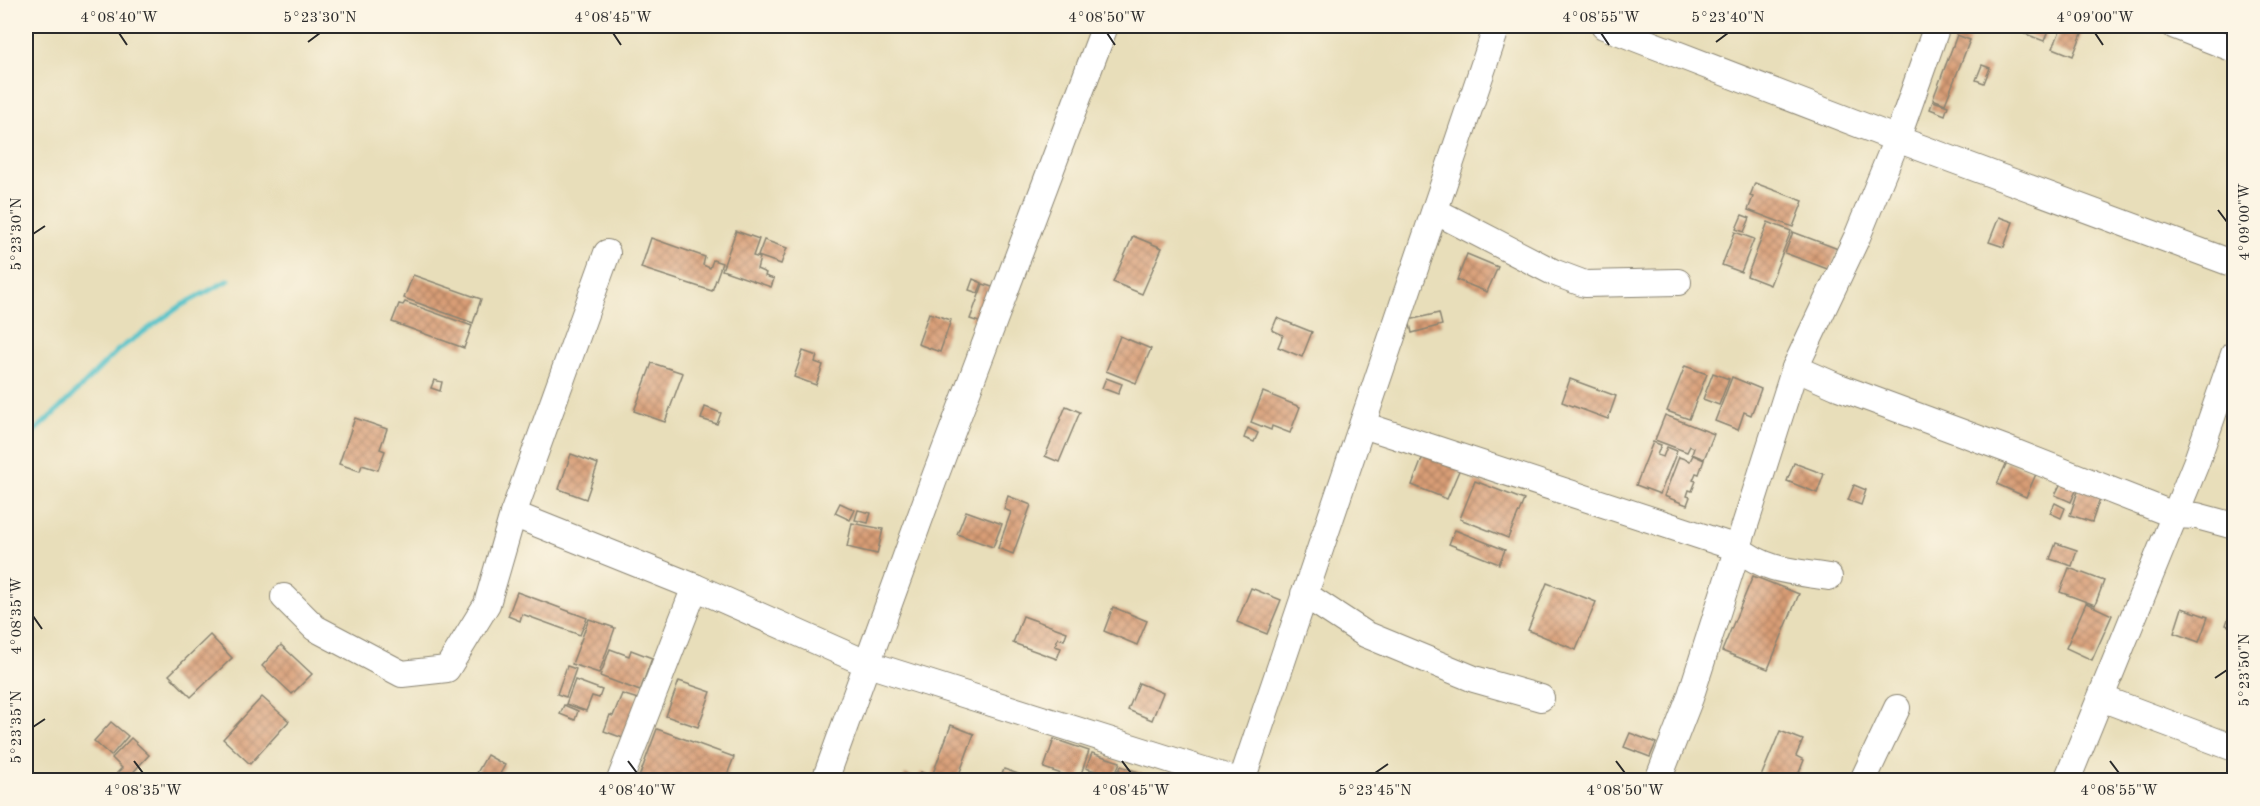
<svg xmlns="http://www.w3.org/2000/svg" width="2260" height="806" font-family="'Old Standard TT',serif">
  <style>
    .lines { fill: none; stroke-linecap: round; stroke-linejoin: round }
    .stream { stroke: #54c2c9; stroke-width: 5 }
    .building { fill: url(#building-cross-hatch) }
    .minor-casing { stroke: #8a8472; stroke-width: 28 }
    .minor { stroke: #fff; stroke-width: 26 }
    .ticks { fill: none; stroke: #2b2b2b; stroke-width: 2 }
    .neatline { fill: none; stroke: #2b2b2b; stroke-width: 2 }
    .ticks-label { font-size: 15px; text-anchor: middle; fill: #2b2b2b }
  </style>
  <defs>
    <pattern id="building-cross-hatch" width="8" height="8" patternUnits="userSpaceOnUse" patternTransform="scale(1.5)"><rect width="8" height="8" fill="#d89d76"/><path d="M0 0l8 8M0 8l8-8" fill="none" stroke="#af8061"/></pattern>
  </defs>
  <rect width="100%" height="100%" fill="#fcf5e5"/>
  <filter id="ink" filterUnits="userSpaceOnUse"><feTurbulence type="fractalNoise" baseFrequency=".0167" numOctaves="2"/><feDisplacementMap in="SourceGraphic" scale="12" xChannelSelector="R" yChannelSelector="G"/><feConvolveMatrix kernelMatrix="1 2 1 2 8 2 1 2 1" color-interpolation-filters="sRGB"/></filter>
  <filter id="wash" filterUnits="userSpaceOnUse"><feTurbulence type="fractalNoise" baseFrequency=".008" numOctaves="4" result="noise"/><feDisplacementMap in="SourceGraphic" scale="24" xChannelSelector="R" yChannelSelector="G"/><feGaussianBlur stdDeviation="1.35" result="paint"/><feColorMatrix in="noise" values="0 0 0 0 0 0 0 0 0 0 0 0 0 0 0 0 0 1.4 0 .05"/><feComposite in="paint" operator="in"/></filter>
  <g filter="url(#wash)">
    <rect width="100%" height="100%" fill="#e8deba"/>
    <g class="lines">
      <path class="stream" d="M26,439L61,407L118,350L182,305L229,280"/>
    </g>
    <g id="blocks">
      <g class="building">
        <path d="M2026,26H2050L2044,41L2023,33Z"/>
        <path d="M2062,26H2085L2073,56L2053,48Z"/>
        <path d="M1957,35L1970,40L1945,104L1933,99Z"/>
        <path d="M1982,65L1990,68L1984,83L1976,80Z"/>
        <path d="M1933,101L1948,106L1945,115L1930,109Z"/>
        <path d="M1755,183L1803,201L1793,227L1748,210L1753,197L1750,196Z"/>
        <path d="M1742,215L1750,218L1744,232L1736,229Z"/>
        <path d="M1999,217L2013,222L2004,247L1989,242Z"/>
        <path d="M1768,222L1791,231L1770,285L1747,276Z"/>
        <path d="M736,231L759,239L753,256L760,258L757,269L766,273L765,276L774,279L771,287L722,270Z"/>
        <path d="M1735,232L1754,239L1741,272L1722,265Z"/>
        <path d="M1793,232L1838,249L1830,270L1785,253Z"/>
        <path d="M1133,236L1162,248L1142,294L1113,282Z"/>
        <path d="M651,238L705,257L703,265L710,268L713,260L722,263L712,291L641,268Z"/>
        <path d="M764,240L787,248L781,264L758,256Z"/>
        <path d="M1467,254L1498,267L1487,292L1457,280Z"/>
        <path d="M413,275L481,299L473,323L404,298Z"/>
        <path d="M973,279L982,283L978,293L969,290Z"/>
        <path d="M983,284L995,288L982,323L970,319Z"/>
        <path d="M405,302L472,326L464,348L392,322L399,304L403,305Z"/>
        <path d="M929,313L951,320L940,352L918,344Z"/>
        <path d="M1439,313L1442,325L1412,333L1409,320Z"/>
        <path d="M1277,318L1312,332L1302,357L1278,347L1283,335L1272,330Z"/>
        <path d="M1120,336L1151,349L1136,383L1106,371Z"/>
        <path d="M803,351L817,356L815,362L823,365L816,385L794,377Z"/>
        <path d="M652,363L683,373L665,422L634,411Z"/>
        <path d="M1685,366L1707,374L1689,419L1667,411Z"/>
        <path d="M1713,373L1729,379L1719,405L1703,399Z"/>
        <path d="M1732,377L1761,389L1751,415L1744,412L1738,430L1715,421Z"/>
        <path d="M1106,378L1122,384L1118,394L1102,388Z"/>
        <path d="M1570,379L1616,396L1608,419L1562,402Z"/>
        <path d="M434,380L442,382L440,391L431,388Z"/>
        <path d="M1263,392L1300,407L1290,433L1272,426L1271,430L1251,422Z"/>
        <path d="M1066,406L1080,412L1059,462L1045,456Z"/>
        <path d="M705,407L721,413L717,424L701,419Z"/>
        <path d="M1665,415L1714,434L1704,459L1692,454L1694,448L1690,446L1687,452L1655,440Z"/>
        <path d="M355,418L387,429L380,449L385,451L378,470L362,465L360,471L339,464Z"/>
        <path d="M1248,428L1258,433L1254,442L1244,438Z"/>
        <path d="M1653,442L1661,445L1657,455L1663,457L1667,447L1677,451L1660,494L1636,485Z"/>
        <path d="M1425,451L1461,466L1447,499L1412,485Z"/>
        <path d="M571,454L598,464L586,499L559,489Z"/>
        <path d="M1693,455L1704,460L1699,474L1696,473L1693,480L1696,481L1692,491L1689,490L1687,496L1690,497L1687,505L1664,496L1679,457L1690,461Z"/>
        <path d="M2007,462L2036,474L2026,497L1997,484Z"/>
        <path d="M1794,463L1824,474L1817,493L1787,481Z"/>
        <path d="M2063,479L2078,486L2071,502L2055,495Z"/>
        <path d="M1475,481L1524,500L1508,538L1460,519Z"/>
        <path d="M1854,485L1866,490L1861,505L1848,500Z"/>
        <path d="M2079,488L2101,495L2092,522L2070,515Z"/>
        <path d="M1008,496L1031,505L1013,554L998,548L1011,512L1004,509Z"/>
        <path d="M840,503L855,510L850,520L835,513Z"/>
        <path d="M2055,503L2065,508L2061,518L2050,513Z"/>
        <path d="M858,510L871,513L868,523L855,520Z"/>
        <path d="M966,511L1002,524L993,547L957,534Z"/>
        <path d="M852,523L883,529L877,554L847,547Z"/>
        <path d="M1455,530L1505,550L1499,564L1449,544Z"/>
        <path d="M2056,543L2077,550L2072,566L2050,559Z"/>
        <path d="M2069,568L2104,581L2095,605L2060,592Z"/>
        <path d="M1753,576L1799,594L1768,669L1722,651Z"/>
        <path d="M1547,583L1596,602L1576,650L1528,630Z"/>
        <path d="M1251,588L1281,600L1267,634L1237,622Z"/>
        <path d="M517,592L587,618L580,635L522,614L520,621L508,616Z"/>
        <path d="M2234,602V628L2226,625Z"/>
        <path d="M2086,603L2112,615L2092,660L2066,648Z"/>
        <path d="M1113,607L1147,621L1137,645L1104,631Z"/>
        <path d="M2182,608L2208,617L2199,642L2174,633Z"/>
        <path d="M1023,616L1067,632L1064,640L1058,638L1055,646L1061,648L1057,659L1013,643Z"/>
        <path d="M589,619L615,628L599,673L572,664Z"/>
        <path d="M210,635L232,658L191,697L169,675Z"/>
        <path d="M281,645L312,674L292,694L262,666Z"/>
        <path d="M610,649L629,656L631,650L652,658L640,691L600,676Z"/>
        <path d="M567,666L576,669L566,697L557,694Z"/>
        <path d="M575,680L602,690L599,698L592,696L586,711L566,704Z"/>
        <path d="M679,681L711,692L698,727L666,716Z"/>
        <path d="M1139,683L1163,693L1152,720L1128,710Z"/>
        <path d="M622,694L638,699L623,738L604,731L610,715L613,716Z"/>
        <path d="M262,697L289,721L250,764L223,739Z"/>
        <path d="M564,705L578,711L575,720L560,714Z"/>
        <path d="M111,722L128,736L111,756L94,741Z"/>
        <path d="M951,725L974,734L957,780H945L932,776Z"/>
        <path d="M657,729L734,757L725,780H647L639,777Z"/>
        <path d="M1780,731L1803,740L1796,756L1804,760L1796,780H1765L1760,779Z"/>
        <path d="M1630,733L1656,743L1650,757L1624,747Z"/>
        <path d="M131,738L149,755L126,780L117,773L122,768L112,758Z"/>
        <path d="M1054,739L1089,751L1079,780L1044,768Z"/>
        <path d="M1092,753L1120,762L1113,780H1095L1098,772L1086,768Z"/>
        <path d="M487,755L505,765L500,774L507,777L505,780H473Z"/>
        <path d="M1121,766L1155,778L1154,780H1116Z"/>
        <path d="M1004,769L1018,774L1016,780H1000Z"/>
        <path d="M921,772L930,776L928,780H903L905,774L918,779Z"/>
      </g>
    </g>
  </g>
  <g filter="url(#ink)">
    <use href="#blocks" fill-opacity="0" stroke="#8a8472" stroke-width="1.5"/>
    <g class="lines">
      <g class="minor-casing">
        <g id="minor">
          <path d="M1604,26L1897,139L2234,264"/>
          <path d="M1937,26L1897,139L1857,237L1795,368L1836,386L2006,449L2174,515L2197,516L2234,526"/>
          <path d="M2175,26L2234,49"/>
          <path d="M1435,211L1553,272L1585,284L1678,282"/>
          <path d="M1363,425L1737,548C1768,572 1792,571 1829,577"/>
          <path d="M513,514L695,587L868,664L1235,780"/>
          <path d="M1304,594L1365,634L1474,679L1541,698"/>
          <path d="M284,597L315,628L402,674L447,669L487,604L513,514L607,253"/>
          <path d="M2101,698L2234,748"/>
          <path d="M620,780L695,587"/>
          <path d="M825,780L933,482L1105,26"/>
          <path d="M1242,780L1497,26"/>
          <path d="M1658,780L1690,698L1795,368"/>
          <path d="M1863,780L1897,708"/>
          <path d="M2067,780L2196,463L2234,354"/>
        </g>
      </g>
      <use href="#minor" class="minor"/>
    </g>
  </g>
  <path class="ticks" d="M119,33L127,45M613,33L621,45M1107,33L1115,45M1601,33L1609,45M2095,33L2103,45M308,42L320,33M1716,42L1728,33M2218,210L2227,222M33,234L45,226M33,616L42,629M2215,678L2227,670M33,727L45,719M134,761L143,773M628,761L637,773M1122,761L1131,773M1616,761L1625,773M2110,761L2119,773M1375,773L1388,764"/>
  <rect width="2260" height="806" fill="none" stroke="#fcf5e5" stroke-width="66"/>
  <rect x="33" y="33" width="2194" height="740" class="neatline"/>
  <g class="ticks-label">
    <text x="119" y="22">4°08'40"W</text>
    <text x="320" y="22">5°23'30"N</text>
    <text x="613" y="22">4°08'45"W</text>
    <text x="1107" y="22">4°08'50"W</text>
    <text x="1601" y="22">4°08'55"W</text>
    <text x="1728" y="22">5°23'40"N</text>
    <text x="2095" y="22">4°09'00"W</text>
    <text transform="translate(2244 222) rotate(-90)" y="5">4°09'00"W</text>
    <text transform="translate(16 234) rotate(-90)" y="5">5°23'30"N</text>
    <text transform="translate(16 616) rotate(-90)" y="5">4°08'35"W</text>
    <text transform="translate(2244 670) rotate(-90)" y="5">5°23'50"N</text>
    <text transform="translate(16 727) rotate(-90)" y="5">5°23'35"N</text>
    <text x="143" y="795">4°08'35"W</text>
    <text x="637" y="795">4°08'40"W</text>
    <text x="1131" y="795">4°08'45"W</text>
    <text x="1375" y="795">5°23'45"N</text>
    <text x="1625" y="795">4°08'50"W</text>
    <text x="2119" y="795">4°08'55"W</text>
  </g>
</svg>
